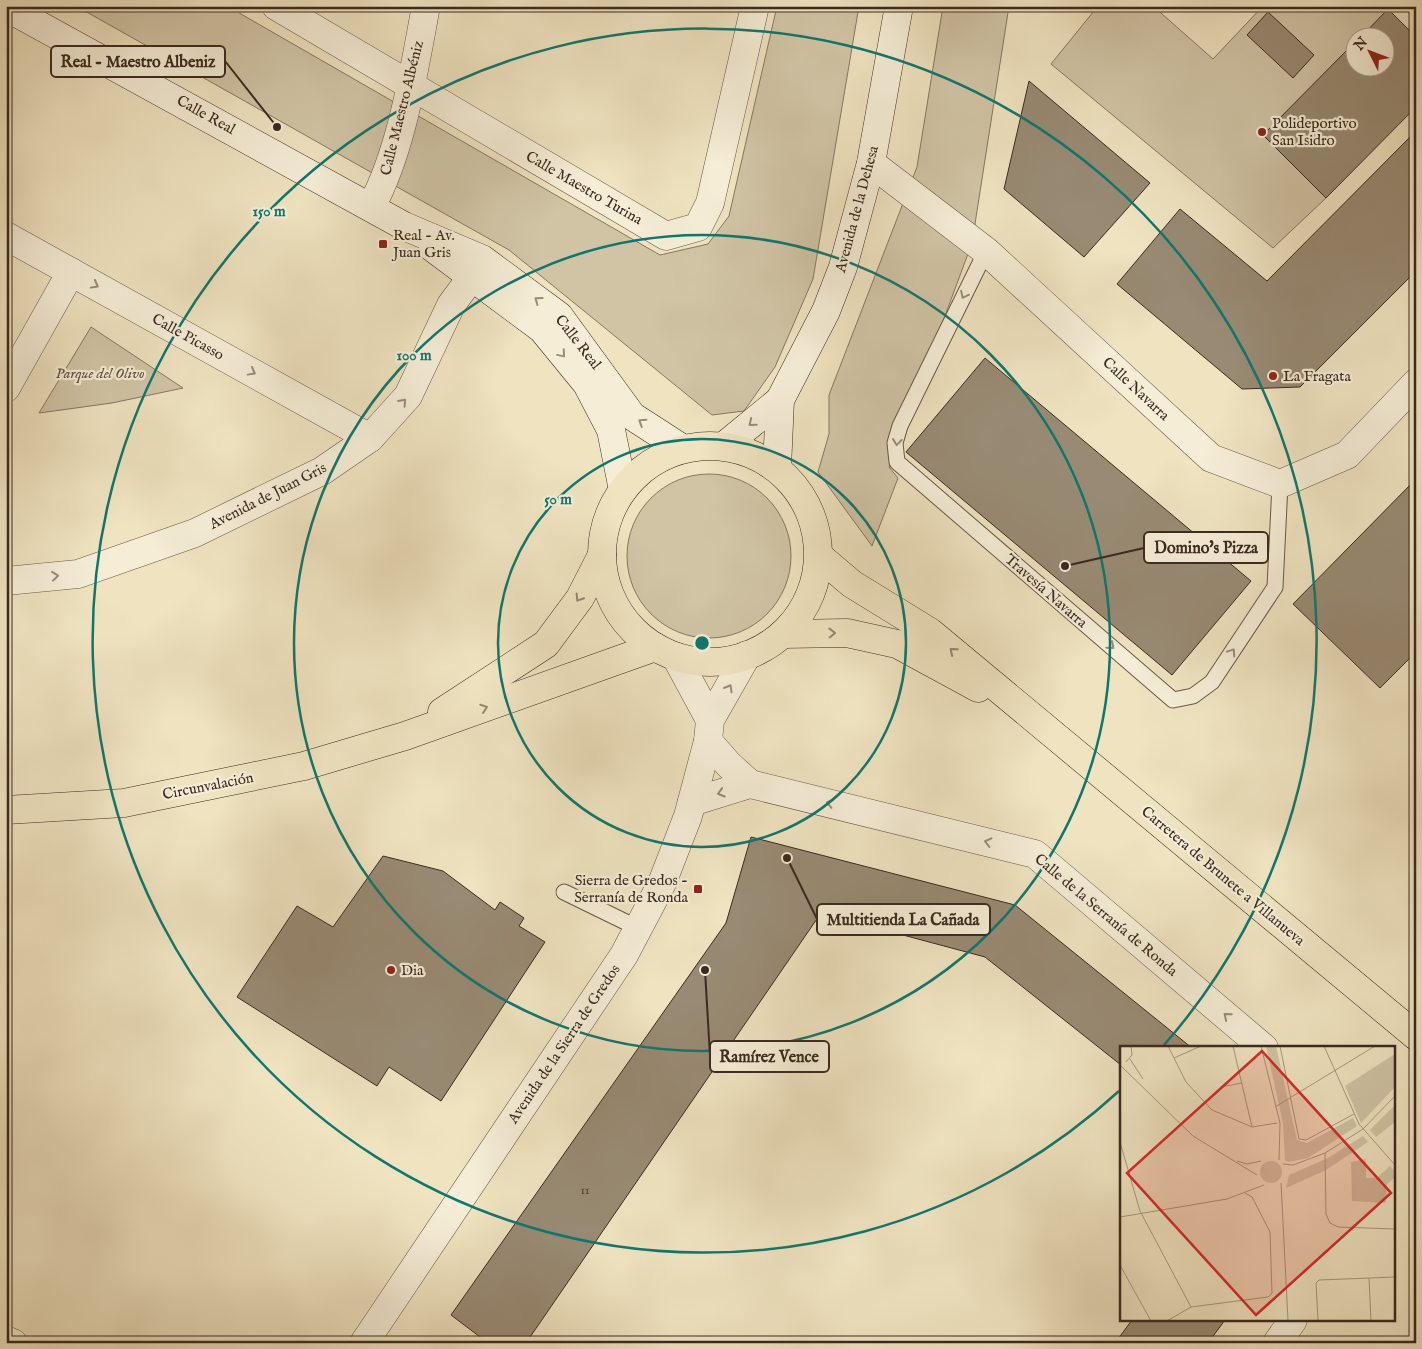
<svg xmlns="http://www.w3.org/2000/svg" width="1422" height="1349" font-family="'IM FELL English',serif">
  <style>
    .green { fill: #d0c4a5; stroke: #857762; fill-rule: evenodd }
    .building { fill: #988a73; stroke: #3a2a1f }
    .lines { fill: none; stroke-linecap: round; stroke-linejoin: round }
    .lane-casing { stroke: #675847; stroke-width: 17 }
    .street-casing { stroke: #675847; stroke-width: 29 }
    .secondary-casing { stroke: #3a2a1f; stroke-width: 29 }
    .highway-casing { stroke: #3a2a1f; stroke-width: 29 }
    .lane { stroke: #f5edd6; stroke-width: 15 }
    .street { stroke: #f5edd6; stroke-width: 28 }
    .secondary { stroke: #f5edd6; stroke-width: 28 }
    .highway { stroke: #efe3c0; stroke-width: 28 }
    .oneway { stroke: #988c7a }
    .oneway2 { stroke: #948670 }
    .ring { fill: none; stroke: #0f766e; stroke-width: 2.5 }
    .poi-dot { fill: #8f2418; stroke: #f5edd6; stroke-width: 2 }
    .labels { text-anchor: middle; dominant-baseline: central; stroke-width: 4.5; stroke-linejoin: round; paint-order: stroke }
    .number-label { font-size: 12px; fill: #524234 }
    .street-label { font-size: 15px; fill: #3a2a1f; stroke: #f5edd6 }
    .poi-label { font-size: 15px; fill: #3a2a1f; stroke: #f5edd6; text-anchor: start }
    .park-label { font-size: 15px; font-style: italic; fill: #605040; stroke: #f5edd6 }
    .inset-road { fill: none; stroke: #a79980; stroke-width: 1 }
    .view { fill: #d62828; fill-opacity: 0.15; stroke: #d62828; stroke-width: 2.5 }
    .inset-edge { fill: none; stroke: #3a2a1f; stroke-width: 2.5 }
    .centre { fill: #0f766e; stroke: #f5edd6; stroke-width: 2.5 }
    .ring-label { font-size: 15px; text-anchor: middle; font-weight: bold; fill: #0f766e; stroke: #f5edd6; stroke-width: 4.5; stroke-linejoin: round; paint-order: stroke }
    .leader { fill: none; stroke: #3a2a1f; stroke-width: 2 }
    .callout-dot { fill: #3a2a1f; stroke: #f5edd6; stroke-width: 2 }
    .callout { fill: #f5edd6; stroke: #3a2a1f; stroke-width: 2 }
    .callout-label { font-size: 16px; text-anchor: middle; font-weight: bold; fill: #3a2a1f }
  </style>
  <rect width="100%" height="100%" fill="#efe3c0"/>
  <filter id="stains"><feTurbulence type="fractalNoise" baseFrequency=".004" numOctaves="4"/><feColorMatrix values="0 0 0 0 .2 0 0 0 0 .09 0 0 0 0 .02 0 0 0 .5 -.17"/></filter>
  <radialGradient id="worn" r=".72"><stop offset=".6" stop-color="#630" stop-opacity="0"/><stop offset="1" stop-color="#630" stop-opacity=".3"/></radialGradient>
  <g class="green">
    <path d="M76,6H227L660,255L708,244L729,216L777,6H859L813,279L775,367L744,411L712,415L509,250Z"/>
    <path d="M943,6H1009L972,243L889,467L898,478L872,546L818,472L829,434V395L917,167Z"/>
    <path d="M1098,6H1153L1213,59L1263,6H1385L1416,37L1326,198L1273,248L1051,64ZM1354,38H1384V68H1354Z"/>
    <path d="M91,327L183,388L112,403L39,413Z"/>
    <circle cx="709" cy="556" r="82"/>
  </g>
  <g class="building">
    <path d="M1388,9L1416,37V107L1326,198L1263,135L1354,43V68H1384V38H1360Z"/>
    <path d="M1268,12L1314,55L1293,78L1247,35Z"/>
    <path d="M1029,81L1150,183L1084,257L1004,189Z"/>
    <path d="M1416,131V271L1300,387L1242,389L1117,284L1180,209L1267,281Z"/>
    <path d="M985,358L1251,581L1172,675L906,452Z"/>
    <path d="M1416,479V652L1380,688L1293,604Z"/>
    <path d="M751,837L1015,905L1192,1048H1121V1065L985,957L821,913L526,1343H488L451,1315L726,923Z"/>
    <path d="M383,856L443,871L495,910L500,902L524,918L519,926L545,942L441,1101L389,1067L377,1086L237,997L297,906L333,927Z"/>
    <path d="M1132,1320H1225L1208,1343H1115Z"/>
  </g>
  <g class="lines">
    <g class="lane-casing">
      <g id="lane">
        <path d="M986,251L900,426L895,443L897,462L1173,700L1193,696L1212,682L1275,587L1280,484"/>
        <path d="M564,892L640,929"/>
      </g>
    </g>
    <g class="street-casing">
      <g id="street">
        <path d="M276,6L666,236L698,227L710,203L755,6"/>
        <path d="M871,163L986,251L1211,458L1280,484L1347,455L1416,383"/>
        <path d="M371,207C402,150 414,70 426,6"/>
        <path d="M6,236L370,438"/>
        <path d="M6,388L71,272"/>
        <path d="M6,581L78,574L195,533L322,471L370,438L408,396L451,305L471,278"/>
        <path d="M676,657L710,720"/>
        <path d="M708,741L729,765L750,784"/>
        <path d="M692,802L750,784L1035,854L1264,1048"/>
        <path d="M6,1340L13,1343"/>
        <path d="M364,1343L624,955L662,883L688,816L708,741L710,720L747,655"/>
        <path d="M1277,1343L1293,1320"/>
      </g>
    </g>
    <g class="secondary-casing">
      <g id="secondary">
        <path d="M6,7L404,226L482,259L559,316L632,416L683,449"/>
        <path d="M433,248L542,329L587,384L611,430L623,490"/>
        <path d="M724,446L780,400"/>
        <path d="M777,468L780,400L826,311L843,267L871,163L899,6"/>
      </g>
    </g>
    <g class="highway-casing">
      <g id="highway">
        <circle cx="710" cy="554" r="108"/>
        <path d="M819,556L852,584L930,632L1416,1036"/>
        <path d="M783,634L847,633L897,644L978,688"/>
        <path d="M442,712L546,644L580,598L602,555"/>
        <path d="M6,810L124,803L304,766L405,736L655,647"/>
      </g>
    </g>
    <use href="#lane" class="lane"/>
    <use href="#street" class="street"/>
    <use href="#secondary" class="secondary"/>
    <use href="#highway" class="highway"/>
  </g>
  <defs><path id="oneway-chevron" d="M-2-3.5L2.5 0L-2 3.5" fill="none" stroke-width="1.6" stroke-linecap="round" stroke-linejoin="round" transform="scale(1.25)"/></defs>
  <g class="oneway">
    <use href="#oneway-chevron" transform="translate(95 285) rotate(29)"/>
    <use href="#oneway-chevron" transform="translate(964 295) rotate(116)"/>
    <use href="#oneway-chevron" transform="translate(538 300) rotate(-144)"/>
    <use href="#oneway-chevron" transform="translate(562 354) rotate(50)"/>
    <use href="#oneway-chevron" transform="translate(252 372) rotate(29)"/>
    <use href="#oneway-chevron" transform="translate(403 402) rotate(-48)"/>
    <use href="#oneway-chevron" transform="translate(642 422) rotate(-147)"/>
    <use href="#oneway-chevron" transform="translate(752 423) rotate(141)"/>
    <use href="#oneway-chevron" transform="translate(897 442) rotate(97)"/>
    <use href="#oneway-chevron" transform="translate(55 576) rotate(-6)"/>
    <use href="#oneway-chevron" transform="translate(1111 646) rotate(41)"/>
    <use href="#oneway-chevron" transform="translate(1232 652) rotate(-56)"/>
    <use href="#oneway-chevron" transform="translate(729 688) rotate(-60)"/>
    <use href="#oneway-chevron" transform="translate(721 793) rotate(163)"/>
    <use href="#oneway-chevron" transform="translate(830 803) rotate(-167)"/>
    <use href="#oneway-chevron" transform="translate(988 842) rotate(-166)"/>
    <use href="#oneway-chevron" transform="translate(1227 1016) rotate(-140)"/>
  </g>
  <g class="oneway2">
    <use href="#oneway-chevron" transform="translate(579 598) rotate(122)"/>
    <use href="#oneway-chevron" transform="translate(832 633) rotate(-1)"/>
    <use href="#oneway-chevron" transform="translate(953 651) rotate(-140)"/>
    <use href="#oneway-chevron" transform="translate(484 708) rotate(-19)"/>
  </g>
  <g class="ring">
    <circle cx="702" cy="643" r="204"/>
    <circle cx="702" cy="643" r="408"/>
    <path d="M1119 1091A612 612 0 1 1 1164 1045"/>
  </g>
  <g class="poi-dot">
    <circle cx="1262" cy="132" r="5"/>
    <rect x="378" y="239" width="10" height="10" rx="2.5"/>
    <circle cx="1273" cy="376" r="5"/>
    <rect x="693" y="884" width="10" height="10" rx="2.5"/>
    <circle cx="391" cy="970" r="5"/>
  </g>
  <g class="labels">
    <g class="number-label">
      <text x="585" y="1190">11</text>
    </g>
    <g class="street-label">
      <text transform="translate(402 108) rotate(-76)">Calle Maestro Albéniz</text>
      <text transform="translate(206 115) rotate(29)">Calle Real</text>
      <text transform="translate(584 188) rotate(30)">Calle Maestro Turina</text>
      <text transform="translate(857 209) rotate(-75)">Avenida de la Dehesa</text>
      <text transform="translate(188 337) rotate(29)">Calle Picasso</text>
      <text transform="translate(578 342) rotate(52)">Calle Real</text>
      <text transform="translate(1136 389) rotate(43)">Calle Navarra</text>
      <text transform="translate(268 496) rotate(-27)">Avenida de Juan Gris</text>
      <text transform="translate(1046 591) rotate(41)">Travesía Navarra</text>
      <text transform="translate(208 786) rotate(-11)">Circunvalación</text>
      <text transform="translate(1223 876) rotate(40)">Carretera de Brunete a Villanueva</text>
      <text transform="translate(1106 915) rotate(40)">Calle de la Serranía de Ronda</text>
      <text transform="translate(564 1044) rotate(-56)">Avenida de la Sierra de Gredos</text>
    </g>
    <g class="poi-label">
      <text x="1272" y="123">Polideportivo<tspan x="1272" dy="17">San Isidro</tspan></text>
      <text x="393" y="235">Real - Av.<tspan x="393" dy="17">Juan Gris</tspan></text>
      <text x="1283" y="376">La Fragata</text>
      <text x="688" y="880" text-anchor="end">Sierra de Gredos -<tspan x="688" dy="17">Serranía de Ronda</tspan></text>
      <text x="401" y="970">Dia</text>
    </g>
    <g class="park-label">
      <text x="100" y="373">Parque del Olivo</text>
    </g>
  </g>
  <g transform="translate(1120 1046)">
    <rect width="275" height="275" fill="#efe3c0"/>
    <path d="M146,0H156L177,94L187,97L233,72L237,80L188,112L168,116L165,114L163,78ZM275,8V41L241,77L225,40ZM275,59V76L256,91L250,84ZM243,90L248,96L206,124L166,142L169,129L208,112ZM246,113V132H257L270,120L275,126V131L267,138L266,157L232,155L231,116ZM140 126a11 11 0 1 1 22 0a11 11 0 1 1-22 0Z" fill="#d0c4a5"/>
    <path class="inset-road" d="M48,0L66,36L92,64L132,81L157,77M113,0L132,81M141,0L160,77L159,114M160,0L179,93L186,94L234,68M204,0L239,78L275,119M54,12L81,0M10,13L23,33M6,16L12,9L11,0M0,19L73,90L137,129M101,41L122,37M155,61L255,0M0,96L20,165L71,261M205,107L206,168L210,177L218,181L275,183M117,115L127,118L141,115M163,118L173,119L205,107L243,83L275,50M161,137L168,275M0,171L107,153L144,139M0,219L31,275M249,232L251,275M47,275L71,261L148,251L152,247L150,186L132,151L125,147M198,275L196,237L199,234L275,231"/>
    <path class="view" d="M142,5L271,147L136,269L7,127Z"/>
    <rect width="275" height="275" class="inset-edge"/>
  </g>
  <circle cx="702" cy="643" r="8" class="centre"/>
  <g class="ring-label">
    <text x="269" y="216">150 m</text>
    <text x="414" y="360">100 m</text>
    <text x="558" y="504">50 m</text>
  </g>
  <path class="leader" d="M277 127L225 61M1065 566L1144 548M787 858L817 919M705 970L710 1056"/>
  <g class="callout-dot">
    <circle cx="277" cy="127" r="5"/>
    <circle cx="1065" cy="566" r="5"/>
    <circle cx="787" cy="858" r="5"/>
    <circle cx="705" cy="970" r="5"/>
  </g>
  <g class="callout">
    <rect x="51" y="46" width="174" height="31" rx="5"/>
    <rect x="1144" y="532" width="124" height="31" rx="5"/>
    <rect x="817" y="904" width="173" height="31" rx="5"/>
    <rect x="710" y="1041" width="119" height="31" rx="5"/>
  </g>
  <g class="callout-label">
    <text x="138" y="67">Real - Maestro Albeniz</text>
    <text x="1206" y="553">Domino's Pizza</text>
    <text x="903" y="925">Multitienda La Cañada</text>
    <text x="769" y="1062">Ramírez Vence</text>
  </g>
  <rect width="1422" height="1349" fill="none" stroke="#efe3c0" stroke-width="25"/>
  <rect x="8" y="8" width="1407" height="1334" fill="none" stroke="#3a2a1f" stroke-width="2.5"/>
  <rect x="12" y="12" width="1397" height="1324" fill="none" stroke="#3a2a1f"/>
  <g transform="translate(1370 52) rotate(312)"><circle r="24" fill="#f5edd6" stroke="#aa9f8d"/>
  <path d="M0-4L9 19L0 12L-9 19Z" fill="#8f2418"/>
  <text y="-8" font-size="14" font-weight="bold" text-anchor="middle" fill="#3a2a1f">N</text>
  </g>
  <rect width="100%" height="100%" filter="url(#stains)"/>
  <rect width="100%" height="100%" fill="url(#worn)"/>
</svg>
